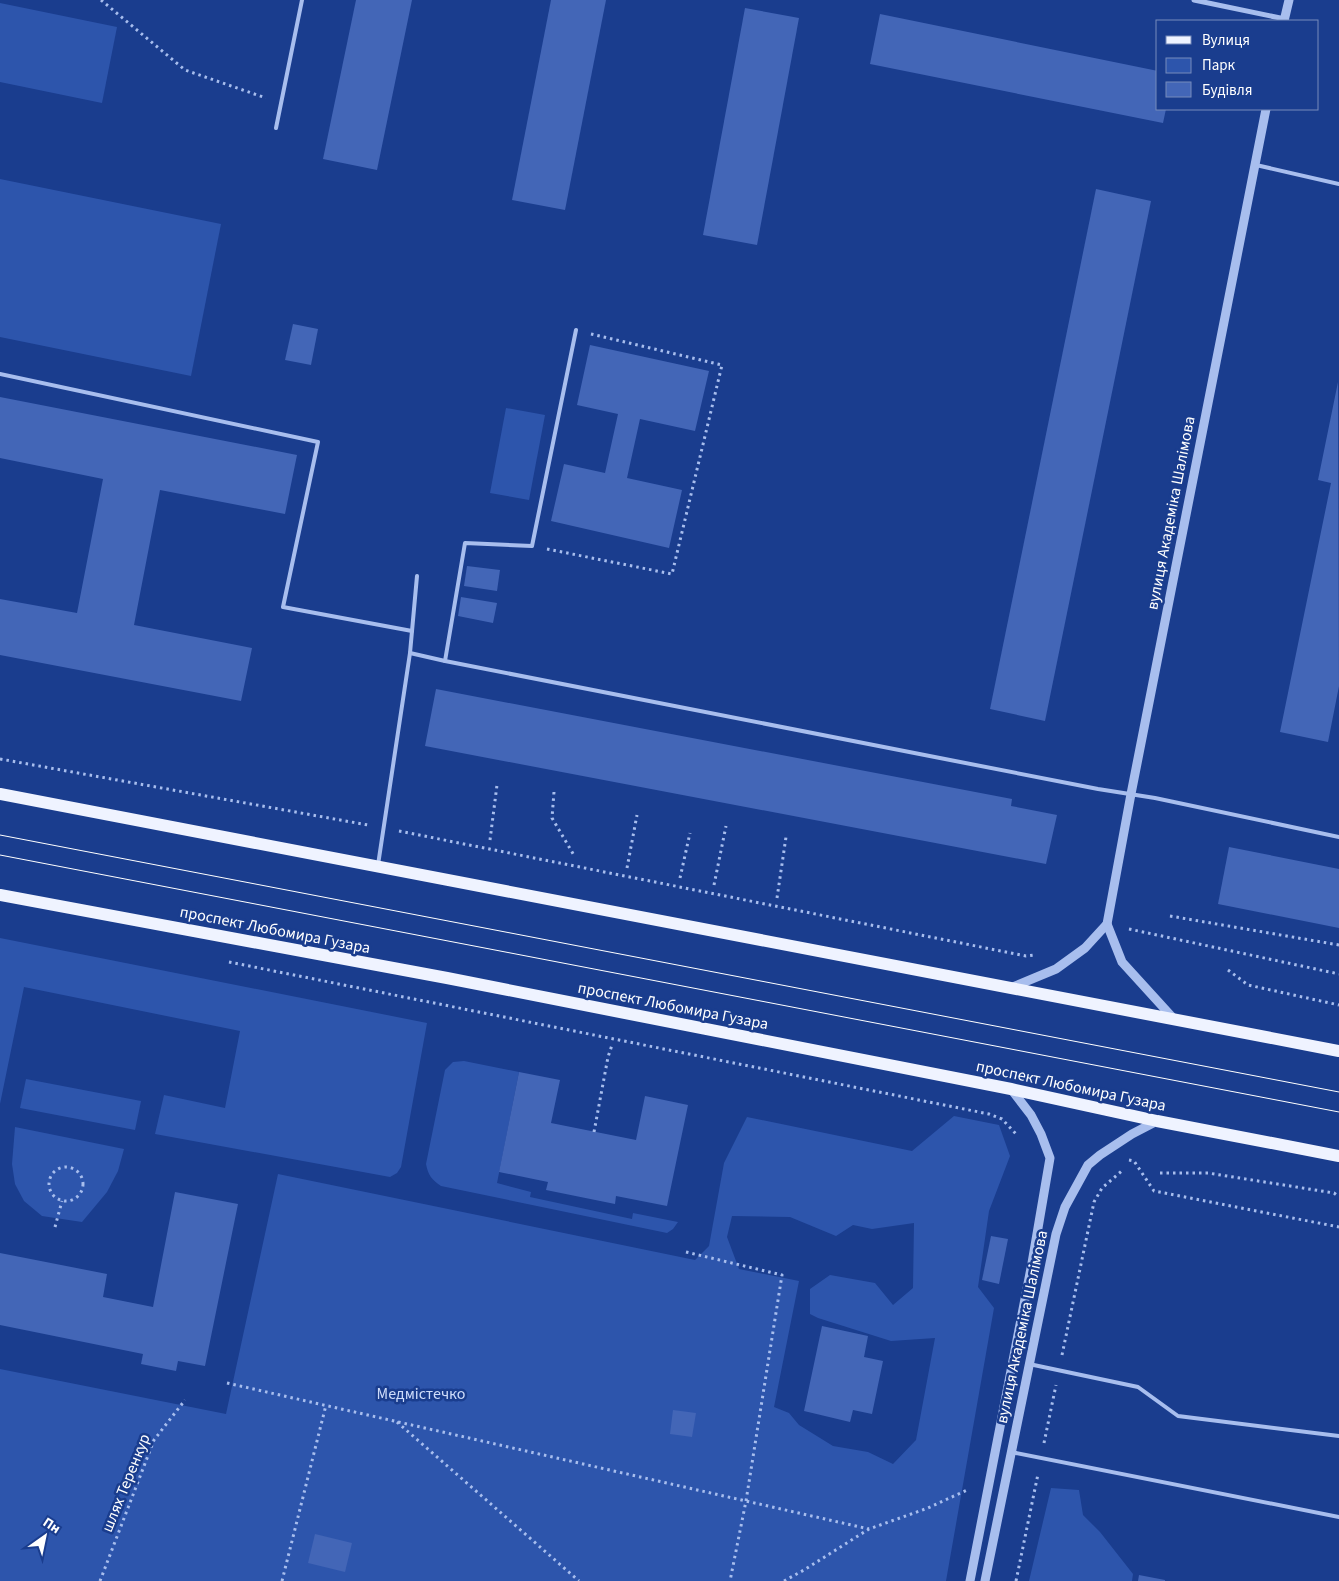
<svg xmlns="http://www.w3.org/2000/svg" width="1339" height="1581" font-family="'Source Sans 3',sans-serif">
  <style>
    .green { fill: #2d55ac; fill-rule: evenodd }
    .building { fill: #4366b7 }
    .lines { fill: none; stroke-linecap: round; stroke-linejoin: round }
    .path { stroke: #a8beee; stroke-width: 3; stroke-dasharray: 2.5 4; stroke-linecap: butt }
    .service { stroke: #a8beee; stroke-width: 4 }
    .minor { stroke: #a8beee; stroke-width: 5 }
    .tertiary { stroke: #a8beee; stroke-width: 9 }
    .primary { stroke: #eff3ff; stroke-width: 12 }
    .tram { stroke: #fff; stroke-width: 1 }
    .labels { text-anchor: middle; dominant-baseline: central; stroke-width: 5; stroke-linejoin: round; paint-order: stroke }
    .street-label { font-size: 16px; fill: #fff; stroke: #1a3d8e }
    .park-label { font-size: 16px; fill: #cedcfa; stroke: #1a3d8e }
  </style>
  <rect width="100%" height="100%" fill="#1a3d8e"/>
  <g class="green">
    <path d="M0,3L117,27L102,103L0,82Z"/>
    <path d="M0,179L221,224L191,376L0,337Z"/>
    <path d="M506,408L545,415L529,500L490,493Z"/>
    <path d="M0,938L427,1023L401,1167L397,1173L390,1177L155,1134L164,1095L225,1108L240,1031L24,987L0,1104Z"/>
    <path d="M464,1061L519,1072L497,1183L531,1192L530,1197L632,1219L633,1213L678,1222L673,1229L667,1233L441,1186C432,1180 428,1175 426,1164L445,1070L453,1062Z"/>
    <path d="M26,1079L141,1101L135,1130L20,1108Z"/>
    <path d="M954,1116L999,1125L1010,1156L989,1211L978,1287L994,1308L946,1581H0V1369L226,1414L278,1174L695,1260L709,1246L724,1163L747,1117L912,1151ZM732,1216L790,1217L836,1236L853,1225L872,1229L914,1223L913,1288L893,1305L875,1283L830,1275L810,1289V1314L818,1318L891,1341L935,1338L916,1440L893,1464L868,1452L833,1446L799,1425L789,1413L774,1407L799,1281L739,1269L727,1237Z"/>
    <path d="M15,1127L124,1149L118,1171L107,1192L82,1222L42,1216L24,1201L15,1184L12,1164Z"/>
    <path d="M1051,1488L1079,1490L1083,1515L1100,1532L1133,1574L1132,1581H1029Z"/>
  </g>
  <g class="building">
    <path d="M356,0H412L377,170L323,159Z"/>
    <path d="M551,0H606L565,210L512,200Z"/>
    <path d="M745,8L799,18L757,245L703,235Z"/>
    <path d="M880,14L1158,71V109H1166L1163,123L870,64Z"/>
    <path d="M1096,189L1151,201L1045,721L990,709Z"/>
    <path d="M293,324L318,329L311,365L285,360Z"/>
    <path d="M590,345L709,371L695,431L640,419L627,478L682,490L669,548L551,521L564,464L605,473L618,414L577,405Z"/>
    <path d="M1338,382L1339,686L1328,742L1280,732L1331,483L1318,480Z"/>
    <path d="M0,397L297,455L285,514L160,490L134,625L252,648L241,701L0,655V599L77,613L103,479L0,458Z"/>
    <path d="M467,566L500,570L497,591L464,586Z"/>
    <path d="M461,597L497,603L493,623L458,616Z"/>
    <path d="M436,689L1012,799L1011,806L1057,815L1046,864L425,746Z"/>
    <path d="M1229,847L1339,869V928L1218,904Z"/>
    <path d="M519,1072L560,1080L551,1123L636,1140L645,1096L688,1105L667,1206L616,1196L615,1204L546,1190L548,1182L499,1172Z"/>
    <path d="M175,1192L238,1204L205,1366L178,1361L176,1371L141,1364L143,1354L0,1325V1253L107,1274L103,1297L153,1307Z"/>
    <path d="M991,1236L1008,1239L999,1284L982,1280Z"/>
    <path d="M822,1326L868,1336L864,1357L883,1361L872,1414L853,1410L850,1422L804,1411Z"/>
    <path d="M673,1410L696,1413L692,1437L670,1434Z"/>
    <path d="M315,1534L352,1543L345,1572L308,1563Z"/>
    <path d="M1139,1575L1165,1580V1581H1138Z"/>
  </g>
  <g class="lines">
    <g class="path">
      <path d="M101,0L185,70L266,98"/>
      <path d="M547,549L672,574L722,365L591,334"/>
      <path d="M0,759L368,825"/>
      <path d="M554,792L552,818L575,857"/>
      <path d="M399,831L1026,956L1035,955"/>
      <path d="M490,840L497,785"/>
      <path d="M627,868L637,815"/>
      <path d="M680,878L690,833"/>
      <path d="M714,885L726,826"/>
      <path d="M777,898L786,837"/>
      <path d="M1170,916L1339,945"/>
      <path d="M1129,929L1339,974"/>
      <path d="M229,962L989,1114L1002,1119L1017,1135"/>
      <path d="M1228,970L1248,985L1339,1005"/>
      <path d="M594,1132L608,1057L612,1045"/>
      <path d="M1129,1160L1134,1161L1154,1191L1339,1227"/>
      <circle cx="66" cy="1184" r="17"/>
      <path d="M1160,1173H1208L1334,1193L1339,1197"/>
      <path d="M55,1227L62,1201"/>
      <path d="M686,1252L782,1275L746,1501L730,1581"/>
      <path d="M1062,1355L1094,1202L1102,1188L1124,1169"/>
      <path d="M227,1383L869,1529"/>
      <path d="M397,1422L579,1581"/>
      <path d="M1044,1443L1056,1385"/>
      <path d="M100,1581L154,1440L185,1400"/>
      <path d="M282,1581L326,1405"/>
      <path d="M784,1581L804,1570L869,1529L928,1508L967,1490"/>
      <path d="M1016,1581L1038,1474"/>
    </g>
    <g class="service">
      <path d="M276,128L302,0"/>
      <path d="M1256,165L1339,184"/>
      <path d="M0,374L318,442L283,607L412,631"/>
      <path d="M410,653L445,661L1098,789L1155,798L1339,837"/>
      <path d="M445,661L465,543L532,546L576,330"/>
      <path d="M378,865L410,653L417,576"/>
      <path d="M1029,1364L1138,1387L1178,1416L1339,1436"/>
      <path d="M1011,1452L1339,1517"/>
    </g>
    <path class="minor" d="M1194,0L1285,19"/>
    <g class="tertiary">
      <path d="M1284,21L1289,0"/>
      <path d="M1107,924L1122,962L1173,1018"/>
      <path d="M1013,987L1056,969L1085,948L1107,924L1131,794L1266,109"/>
      <path d="M970,1581L1032,1263L1050,1158L1041,1134L1031,1115L1011,1089"/>
      <path d="M985,1581L1056,1234L1065,1207L1088,1165L1100,1155L1132,1134L1157,1121"/>
    </g>
    <g class="primary">
      <path d="M0,794C446,881 893,963 1339,1051"/>
      <path d="M0,895L447,978L1011,1089L1157,1121L1339,1156"/>
    </g>
    <g class="tram">
      <path d="M0,835L1339,1092"/>
      <path d="M0,855L1339,1112"/>
    </g>
  </g>
  <g class="labels">
    <g class="street-label">
      <text transform="translate(1171 513) rotate(-79)">вулиця Академіка Шалімова</text>
      <text transform="translate(275 930) rotate(11)">проспект Любомира Гузара</text>
      <text transform="translate(673 1006) rotate(11)">проспект Любомира Гузара</text>
      <text transform="translate(1071 1086) rotate(12)">проспект Любомира Гузара</text>
      <text transform="translate(1022 1327) rotate(-78)">вулиця Академіка Шалімова</text>
      <text transform="translate(126 1483) rotate(-68)">шлях Теренкур</text>
    </g>
    <g class="park-label">
      <text x="421" y="1394">Медмістечко</text>
    </g>
  </g>
  <rect x="1156" y="20" width="162" height="90" fill="#1a3d8e" stroke="#768bbb"/>
  <rect x="1166" y="36" width="25" height="8" fill="#eff3ff" stroke="#768bbb"/>
  <text x="1202" y="45" font-size="15" fill="#ffffff">Вулиця</text>
  <rect x="1166" y="58" width="25" height="15" fill="#2d55ac" stroke="#768bbb"/>
  <text x="1202" y="70" font-size="15" fill="#ffffff">Парк</text>
  <rect x="1166" y="82" width="25" height="15" fill="#4366b7" stroke="#768bbb"/>
  <text x="1202" y="95" font-size="15" fill="#ffffff">Будівля</text>
  <g transform="translate(45 1536) rotate(33)" stroke="#1a3d8e" stroke-width="4" paint-order="stroke">
  <path d="M0-4L9 19L0 12L-9 19Z" fill="#ffffff"/>
  <text y="-8" font-size="14" font-weight="bold" text-anchor="middle" fill="#ffffff">Пн</text>
  </g>
</svg>
